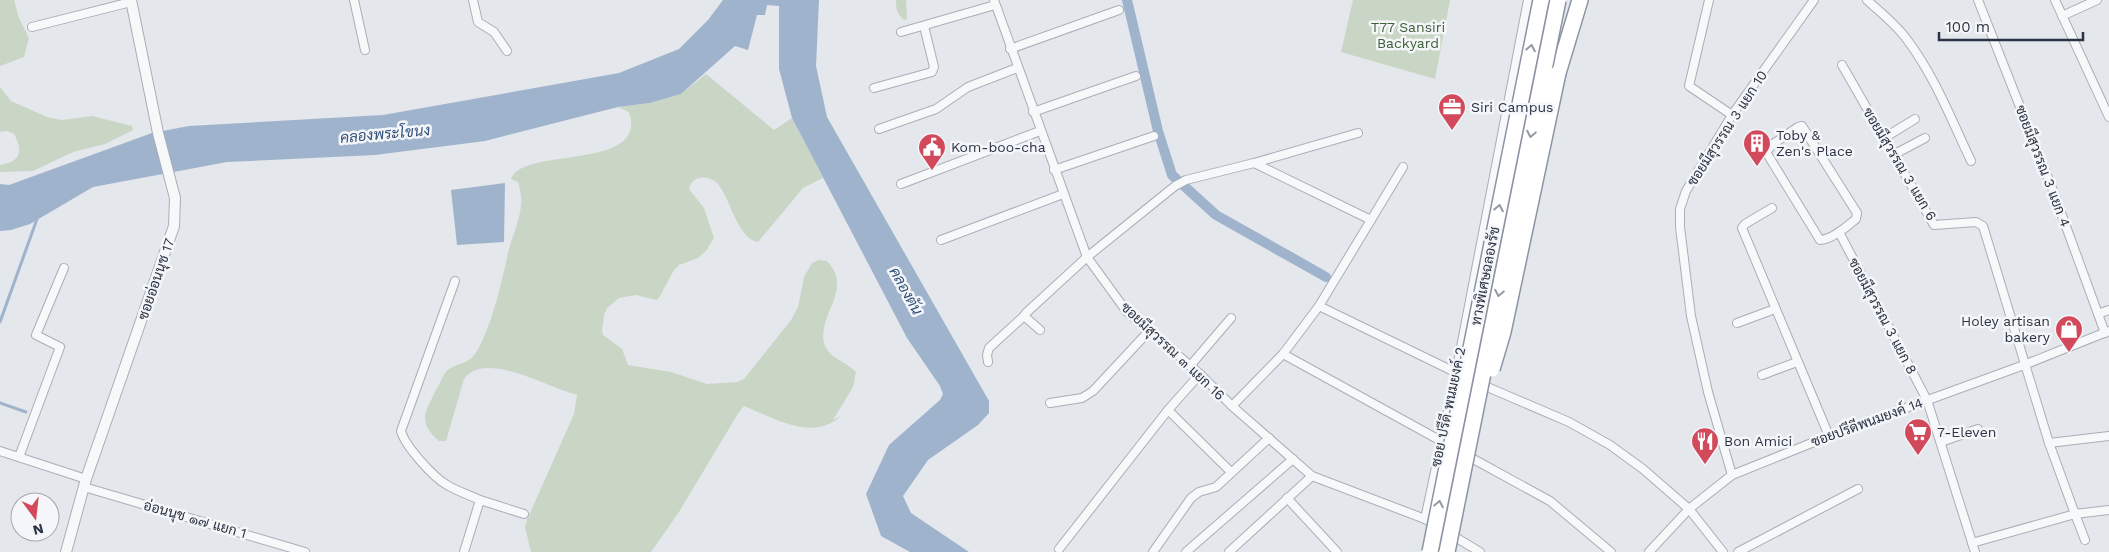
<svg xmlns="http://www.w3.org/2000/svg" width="2109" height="552" font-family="'Work Sans',Sarabun,sans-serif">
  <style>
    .green { fill: #c9d6c5 }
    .water { fill: #9fb4cc }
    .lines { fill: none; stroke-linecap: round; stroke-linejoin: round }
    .stream { stroke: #9fb4cc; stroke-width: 3 }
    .canal { stroke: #9fb4cc; stroke-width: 10 }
    .minor-casing { stroke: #a9aeb7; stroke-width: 10 }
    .tertiary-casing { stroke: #a9aeb7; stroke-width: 12 }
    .motorway-casing { stroke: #8b94a3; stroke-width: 18 }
    .minor { stroke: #f7f8fa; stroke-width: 8 }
    .tertiary { stroke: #f7f8fa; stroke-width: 10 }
    .motorway { stroke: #fff; stroke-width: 15 }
    .motorway-bridge-casing { stroke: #8b94a3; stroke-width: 18; stroke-linecap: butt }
    .motorway-bridge { stroke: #fff; stroke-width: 15 }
    .oneway { stroke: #959aa2 }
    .labels { text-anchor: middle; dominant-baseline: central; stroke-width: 5; stroke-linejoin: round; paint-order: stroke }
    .park-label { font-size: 14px; fill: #3f6138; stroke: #f4f6f9 }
    .poi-label { font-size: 14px; fill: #2b3445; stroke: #f4f6f9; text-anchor: start }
    .street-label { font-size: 14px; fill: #2b3445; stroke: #f4f6f9 }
    .water-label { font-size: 15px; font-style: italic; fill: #34527a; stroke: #f4f6f9 }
  </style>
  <rect width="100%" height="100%" fill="#e4e7ec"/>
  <g class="green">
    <path d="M0,0H14L19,18L29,38L24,57L0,66Z"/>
    <path d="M896,0H906L907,19L904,20C897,14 896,9 896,0Z"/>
    <path d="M1353,0H1450L1435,79L1341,52Z"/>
    <path d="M706,74L774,130L792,118L823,178L803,188L758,242C737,239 730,196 717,183C708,174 691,176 689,189L704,208L714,238L706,251L698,258L679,265L674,270L659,298L656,300L636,295L619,298L607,308L604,315L602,331L603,335L622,349L628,365L671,372L707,384L737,382L744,379L791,320L798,307L804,277L812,263L819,260L827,261C856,291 812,318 826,348C832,359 848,363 856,372L853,387L833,420L841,416C812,442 774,418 744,406L739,412L679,512L651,552H531L525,527L527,520L574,414L577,395C550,389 485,349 464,379L446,441H439C416,421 426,411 437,388C441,382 443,373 449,369C458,363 468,364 475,354C492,328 502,280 509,249C513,234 520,220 521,205C522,197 520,190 518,182L511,179C523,146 649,172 629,112L618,107L650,103L681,94Z"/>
    <path d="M0,87L11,101L47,117L62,120L92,116L132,126L133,130L105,144L73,152L33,171L0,172V165C20,162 24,152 14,134L7,131L0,132Z"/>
  </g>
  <g class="water">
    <path d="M723,0H819L816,66L827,117L989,401V413L978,425L928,460L903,496L911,513L969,552H910L881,536L866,494L889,445L940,400L943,394L940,386L907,338L792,118L779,69V6L767,5L765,15H757L748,50L735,46L681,94L650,103L618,107L485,141L375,155L227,162L93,187L30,224L11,230L0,231V184L9,185L152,133L189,126L383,115L619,73L679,49L708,20Z"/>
    <path d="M505,183L504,242L457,245L451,190Z"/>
  </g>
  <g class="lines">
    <g class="stream">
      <path d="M0,322L37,219"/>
      <path d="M0,403L26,412"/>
    </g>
    <path class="canal" d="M1127,0L1158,131L1172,175L1216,215L1326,277"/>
    <g class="minor-casing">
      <g id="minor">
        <path d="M354,0L365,50"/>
        <path d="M473,0L478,22L494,32L507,51"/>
        <path d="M994,0L1087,257L1127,312L1200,374L1232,406L1312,476L1425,519L1480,552"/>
        <path d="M1709,0L1689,86L1732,115"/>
        <path d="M1867,0C1881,13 1897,25 1908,41C1935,77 1952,121 1971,161"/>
        <path d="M1978,0L2052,188L2105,333"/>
        <path d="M2055,0L2109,117"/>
        <path d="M2062,16L2097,0"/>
        <path d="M32,27L131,2"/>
        <path d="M901,32L995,5"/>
        <path d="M1010,49L1119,10"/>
        <path d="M1842,65L1934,225L1976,222L1983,226L2049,443L2075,514L2109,510"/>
        <path d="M874,88L932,72L934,67L924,26"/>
        <path d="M1033,112L1136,76"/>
        <path d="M1802,126L1857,213L1856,219C1846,227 1833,239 1820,240L1766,152L1773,144L1798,127Z"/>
        <path d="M879,129L936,109L968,87L1017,68"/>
        <path d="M1884,138L1915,119"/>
        <path d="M1893,155L1925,138"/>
        <path d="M1254,163L1358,133"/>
        <path d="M1054,170L1154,136"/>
        <path d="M901,184L1040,131"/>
        <path d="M1772,208L1745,224L1742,228L1829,436"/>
        <path d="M1839,232L1927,400L1975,552"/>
        <path d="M941,240L1063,194"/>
        <path d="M455,281L401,431C405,446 433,477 447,485C457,491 469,495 480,500L464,552"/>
        <path d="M1319,306L1459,374"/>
        <path d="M2098,314L2109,310"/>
        <path d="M1737,323L1775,309"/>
        <path d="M1040,330L1024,316L1026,313L1087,257L1175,186L1186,180L1254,163L1371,220"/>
        <path d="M1283,354L1443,442"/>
        <path d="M988,362L987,355L989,348L1024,316"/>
        <path d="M1190,366L1231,318"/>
        <path d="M1762,375L1797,362"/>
        <path d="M1478,383L1569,422L1610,445L1643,469L1689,509L1723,552"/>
        <path d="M1050,403L1082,398L1093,391L1149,331"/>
        <path d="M1232,406L1283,354L1319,306L1403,167"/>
        <path d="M1168,410L1231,472"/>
        <path d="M1941,442L1978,429"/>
        <path d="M2049,443L2109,436"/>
        <path d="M0,451L86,479"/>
        <path d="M1466,455L1550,501L1611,552"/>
        <path d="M19,457L60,347L36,335L64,268"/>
        <path d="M1732,475L1708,392L1691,316L1680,227V209L1686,191L1732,115L1814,0"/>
        <path d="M84,487L305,552"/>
        <path d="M1287,498L1337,552"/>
        <path d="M480,500L524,514"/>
        <path d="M1425,519L1456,373L1528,0"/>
        <path d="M1972,543L2075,514L2085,540"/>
        <path d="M1059,549L1168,410L1200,374"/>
        <path d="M1153,552L1191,498L1199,492L1216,487L1269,438"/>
        <path d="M1186,552L1293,459"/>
        <path d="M1229,552L1312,476"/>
        <path d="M1649,552L1689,509L1732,475L1829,436L2024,365L2109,331"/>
        <path d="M1738,552L1858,489"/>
      </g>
    </g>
    <g class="tertiary-casing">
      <path id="tertiary" d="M66,552L86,479L174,226L175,198L158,133L131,0"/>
    </g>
    <g class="motorway-casing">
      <path id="motorway" d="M1558,73L1580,0"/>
    </g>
    <use href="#minor" class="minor"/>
    <use href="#tertiary" class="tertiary"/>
    <use href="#motorway" class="motorway"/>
    <g class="motorway-bridge-casing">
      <g id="motorway-bridge">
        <path d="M1492,369L1503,332L1558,73"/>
        <path d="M1430,552L1541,0"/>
        <path d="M1447,552L1558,0"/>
      </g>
    </g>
    <use href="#motorway-bridge" class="motorway-bridge"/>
  </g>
  <defs><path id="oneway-chevron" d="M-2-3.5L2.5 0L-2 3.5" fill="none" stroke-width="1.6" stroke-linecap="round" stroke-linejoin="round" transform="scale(1.25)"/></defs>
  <g class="oneway">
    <use href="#oneway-chevron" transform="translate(1531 48) rotate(-79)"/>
    <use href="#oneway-chevron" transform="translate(1531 134) rotate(101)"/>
    <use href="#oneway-chevron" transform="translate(1499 208) rotate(-79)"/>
    <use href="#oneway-chevron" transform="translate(1499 293) rotate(101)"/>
    <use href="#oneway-chevron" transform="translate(1439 504) rotate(-79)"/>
  </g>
  <defs>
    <g id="office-pin" transform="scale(1.4375)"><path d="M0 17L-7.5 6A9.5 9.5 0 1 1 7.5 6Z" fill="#d1495b" stroke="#f4f6f9"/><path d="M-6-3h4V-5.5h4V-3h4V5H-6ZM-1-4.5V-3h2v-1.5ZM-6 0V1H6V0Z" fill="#fff"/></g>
    <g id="building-pin" transform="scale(1.4375)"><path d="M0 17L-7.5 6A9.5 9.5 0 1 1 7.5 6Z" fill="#d1495b" stroke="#f4f6f9"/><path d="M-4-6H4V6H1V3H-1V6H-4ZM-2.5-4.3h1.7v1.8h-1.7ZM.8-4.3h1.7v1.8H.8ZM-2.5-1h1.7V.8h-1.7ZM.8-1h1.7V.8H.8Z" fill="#fff"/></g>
    <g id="civic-pin" transform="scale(1.4375)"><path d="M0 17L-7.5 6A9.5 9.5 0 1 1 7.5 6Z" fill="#d1495b" stroke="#f4f6f9"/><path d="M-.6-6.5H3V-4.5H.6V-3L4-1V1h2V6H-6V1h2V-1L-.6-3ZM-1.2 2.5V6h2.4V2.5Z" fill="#fff"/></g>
    <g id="shop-pin" transform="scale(1.4375)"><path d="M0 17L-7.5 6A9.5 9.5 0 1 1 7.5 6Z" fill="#d1495b" stroke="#f4f6f9"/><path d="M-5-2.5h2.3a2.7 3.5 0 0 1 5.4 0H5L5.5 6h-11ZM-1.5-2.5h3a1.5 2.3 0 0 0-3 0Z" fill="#fff"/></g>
    <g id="supermarket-pin" transform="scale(1.4375)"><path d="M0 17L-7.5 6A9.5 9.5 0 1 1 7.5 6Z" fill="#d1495b" stroke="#f4f6f9"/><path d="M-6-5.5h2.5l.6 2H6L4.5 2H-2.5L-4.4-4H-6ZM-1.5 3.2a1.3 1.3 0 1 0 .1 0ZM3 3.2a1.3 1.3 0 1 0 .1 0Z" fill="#fff"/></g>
    <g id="restaurant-pin" transform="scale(1.4375)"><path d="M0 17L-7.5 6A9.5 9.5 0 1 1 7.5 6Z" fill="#d1495b" stroke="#f4f6f9"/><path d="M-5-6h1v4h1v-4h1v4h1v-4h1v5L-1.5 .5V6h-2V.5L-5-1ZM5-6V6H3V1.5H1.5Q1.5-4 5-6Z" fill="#fff"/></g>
  </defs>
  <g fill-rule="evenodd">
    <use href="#office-pin" x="1452" y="107"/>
    <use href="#building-pin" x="1757" y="143"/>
    <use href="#civic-pin" x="932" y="147"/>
    <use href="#shop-pin" x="2069" y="329"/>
    <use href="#supermarket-pin" x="1918" y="432"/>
    <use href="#restaurant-pin" x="1705" y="441"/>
  </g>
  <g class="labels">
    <g class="park-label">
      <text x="1408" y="27">T77 Sansiri<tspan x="1408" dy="16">Backyard</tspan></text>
    </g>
    <g class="poi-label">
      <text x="1471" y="107">Siri Campus</text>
      <text x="1776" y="135">Toby &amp;<tspan x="1776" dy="16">Zen's Place</tspan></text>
      <text x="951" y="147">Kom-boo-cha</text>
      <text x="2050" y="321" text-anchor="end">Holey artisan<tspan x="2050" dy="16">bakery</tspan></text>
      <text x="1937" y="432">7-Eleven</text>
      <text x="1724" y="441">Bon Amici</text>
    </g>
    <g class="street-label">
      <text transform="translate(1727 128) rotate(-57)">ซอยมีสุวรรณ 3 แยก 10</text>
      <text transform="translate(1900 164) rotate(59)">ซอยมีสุวรรณ 3 แยก 6</text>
      <text transform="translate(2043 166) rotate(69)">ซอยมีสุวรรณ 3 แยก 4</text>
      <text transform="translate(1485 276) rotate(-79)">ทางพิเศษฉลองรัช</text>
      <text transform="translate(156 279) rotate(-71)">ซอยอ่อนนุช 17</text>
      <text transform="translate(1883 316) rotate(62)">ซอยมีสุวรรณ 3 แยก 8</text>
      <text transform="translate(1173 351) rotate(43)">ซอยมีสุวรรณ ๓ แยก 16</text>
      <text transform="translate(1448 407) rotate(-78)">ซอย ปรีดี พนมยงค์ 2</text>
      <text transform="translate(1867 422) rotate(-20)">ซอยปรีดีพนมยงค์ 14</text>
      <text transform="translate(195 519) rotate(16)">อ่อนนุช ๑๗ แยก 1</text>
    </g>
    <g class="water-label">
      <text transform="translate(385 134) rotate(-5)">คลองพระโขนง</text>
      <text transform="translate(906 291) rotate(61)">คลองตัน</text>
    </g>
  </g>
  <g transform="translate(35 517) rotate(165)"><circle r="24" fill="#f4f6f9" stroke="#a4a8b1"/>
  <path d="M0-4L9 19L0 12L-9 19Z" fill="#d1495b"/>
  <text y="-8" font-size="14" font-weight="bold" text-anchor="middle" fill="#2b3445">N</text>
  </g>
  <path d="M1939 32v8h144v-8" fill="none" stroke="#2b3445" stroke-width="2.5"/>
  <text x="1946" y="32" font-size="15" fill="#2b3445" stroke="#f4f6f9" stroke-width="4" paint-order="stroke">100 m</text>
</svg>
